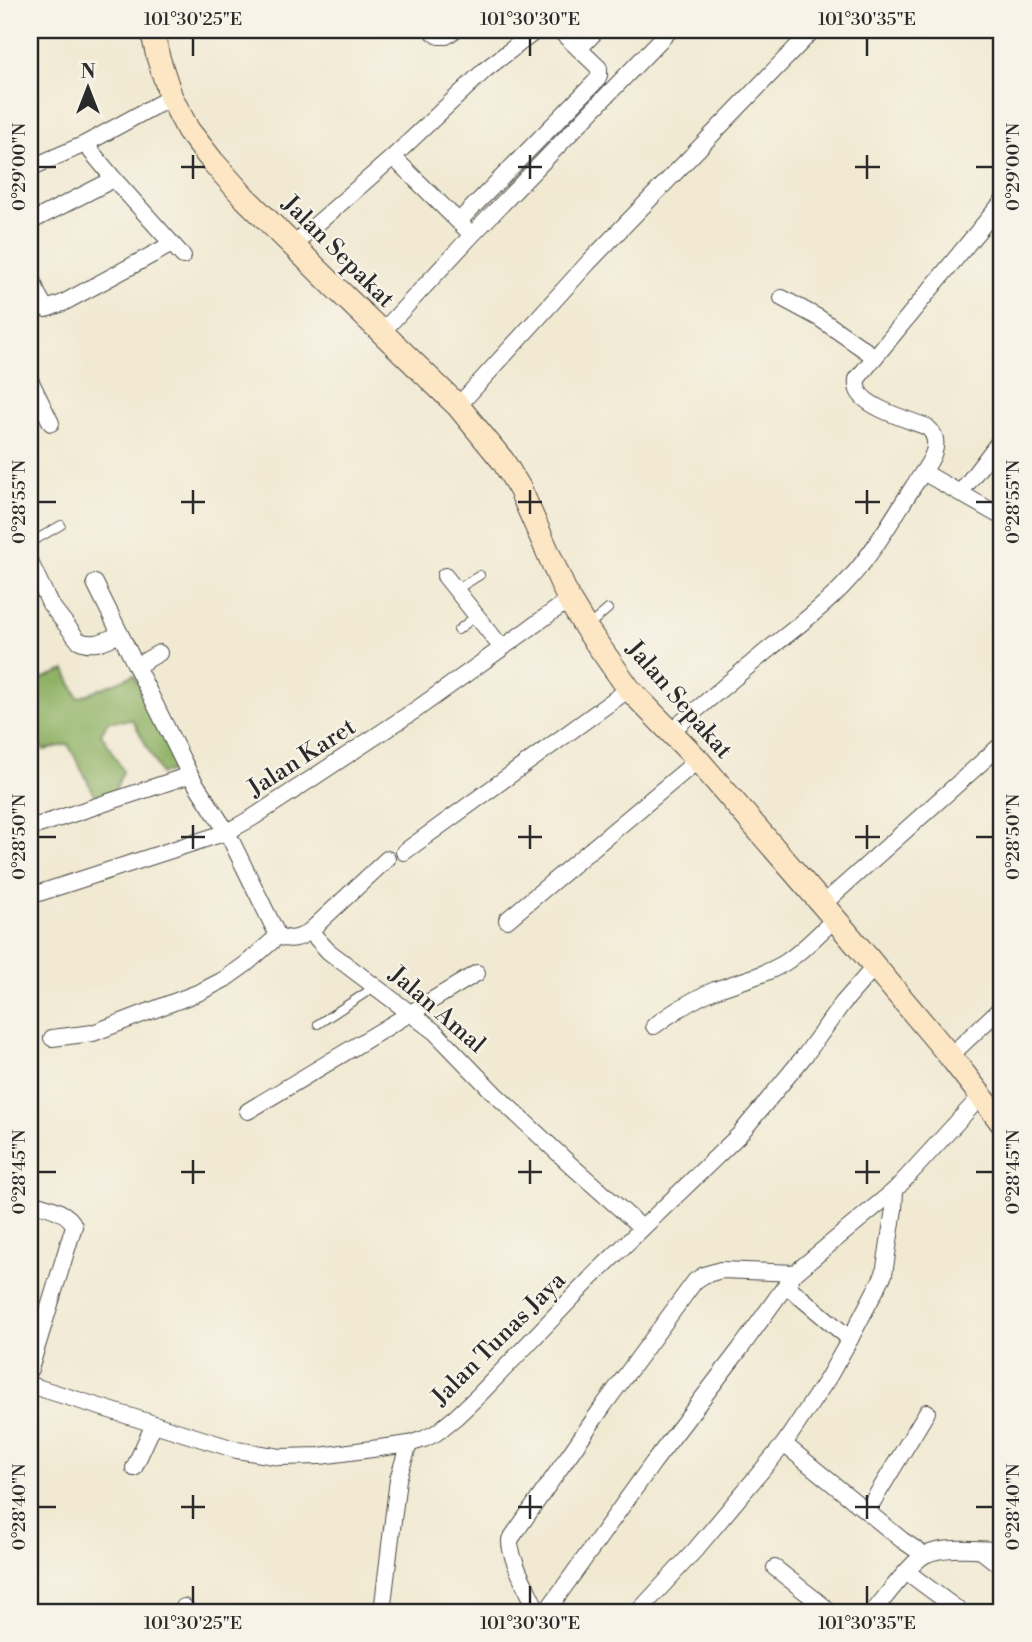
<svg xmlns="http://www.w3.org/2000/svg" width="1032" height="1642" font-family="'Libre Bodoni',serif">
  <style>
    .forest { fill: #90b266; stroke: #5e6e48; stroke-width: 2 }
    .lines { fill: none; stroke-linecap: round; stroke-linejoin: round }
    .service-casing { stroke: #494844; stroke-width: 10 }
    .minor-casing { stroke: #494844; stroke-width: 18 }
    .secondary-casing { stroke: #494844; stroke-width: 25 }
    .service { stroke: #fff; stroke-width: 8 }
    .minor { stroke: #fff; stroke-width: 16 }
    .secondary { stroke: #fce6c4; stroke-width: 23 }
    .ticks { fill: none; stroke: #2b2b2b; stroke-width: 2.5 }
    .labels { text-anchor: middle; dominant-baseline: central; stroke-width: 5; stroke-linejoin: round; paint-order: stroke }
    .street-label { font-size: 24px; fill: #2b2b2b; stroke: #f7f3e8 }
    .neatline { fill: none; stroke: #2b2b2b; stroke-width: 2.5 }
    .ticks-label { font-size: 18px; text-anchor: middle; fill: #2b2b2b }
  </style>
  <rect width="100%" height="100%" fill="#f7f3e8"/>
  <filter id="ink" filterUnits="userSpaceOnUse"><feTurbulence type="fractalNoise" baseFrequency=".0143" numOctaves="2"/><feDisplacementMap in="SourceGraphic" scale="14" xChannelSelector="R" yChannelSelector="G"/><feConvolveMatrix kernelMatrix="1 2 1 2 8 2 1 2 1" color-interpolation-filters="sRGB"/></filter>
  <filter id="wash" filterUnits="userSpaceOnUse"><feTurbulence type="fractalNoise" baseFrequency=".00686" numOctaves="4" result="noise"/><feDisplacementMap in="SourceGraphic" scale="28" xChannelSelector="R" yChannelSelector="G"/><feGaussianBlur stdDeviation="1.57" result="paint"/><feColorMatrix in="noise" values="0 0 0 0 0 0 0 0 0 0 0 0 0 0 0 0 0 1.4 0 .05"/><feComposite in="paint" operator="in"/></filter>
  <g filter="url(#wash)">
    <rect width="100%" height="100%" fill="#f1e9d2"/>
    <path class="forest" d="M65,670L78,698L134,675L184,768L161,774L133,720L109,721L101,733L123,771L114,793L97,799L68,744L44,750L30,732V683Z"/>
  </g>
  <g filter="url(#ink)">
    <g class="lines">
      <g class="service-casing">
        <g id="service">
          <path d="M30,543L61,525"/>
          <path d="M456,590L480,575"/>
          <path d="M588,626L608,609"/>
          <path d="M458,630L476,616"/>
          <path d="M318,1024L376,986"/>
        </g>
      </g>
      <g class="minor-casing">
        <g id="minor">
          <path d="M431,30L439,36H446L455,30"/>
          <path d="M579,49L597,30"/>
          <path d="M85,144L114,179L183,256"/>
          <path d="M393,157L486,69L537,30"/>
          <path d="M30,168L85,144L171,97"/>
          <path d="M459,221L597,80L599,75V68L559,30"/>
          <path d="M30,222L114,179"/>
          <path d="M293,245L393,157L466,229"/>
          <path d="M30,273L38,295L46,309L63,303L172,244"/>
          <path d="M782,298L819,318L875,357"/>
          <path d="M382,332L472,235L670,30"/>
          <path d="M30,380L51,423"/>
          <path d="M458,406L588,263L813,30"/>
          <path d="M923,472L1002,517"/>
          <path d="M961,492L1002,438"/>
          <path d="M30,562L50,604L78,640C93,648 106,640 120,634"/>
          <path d="M445,576L502,648"/>
          <path d="M95,583L190,775L227,832L278,936C291,941 299,939 310,931L328,951L435,1032L496,1095L573,1167L642,1228"/>
          <path d="M136,666L159,653"/>
          <path d="M671,731C704,704 736,676 769,649C794,629 820,610 842,587C871,557 891,521 913,487C924,470 948,444 927,427C910,420 865,408 858,390C856,385 857,384 857,379L1002,202"/>
          <path d="M30,828L190,775"/>
          <path d="M404,852L629,689"/>
          <path d="M30,896L227,832L252,818L417,709L569,600"/>
          <path d="M822,905L1001,745L1002,746"/>
          <path d="M507,920L698,760"/>
          <path d="M310,931L387,859"/>
          <path d="M654,1026C673,1012 693,999 715,990C739,981 764,976 786,962C804,950 819,933 835,919"/>
          <path d="M52,1038L93,1033L200,992L225,979L246,964L278,936"/>
          <path d="M950,1056L1002,1007"/>
          <path d="M248,1111L477,973"/>
          <path d="M30,1202C44,1206 69,1211 74,1226L30,1369"/>
          <path d="M850,1339L884,1274L894,1209L895,1190"/>
          <path d="M30,1385L237,1450L280,1457L320,1456L409,1444L424,1439L436,1433L456,1417L479,1395L595,1274L740,1134L806,1054L842,1004L875,966"/>
          <path d="M784,1444L902,1540L924,1555"/>
          <path d="M134,1468L154,1424"/>
          <path d="M867,1511L927,1412"/>
          <path d="M980,1550L1002,1567"/>
          <path d="M775,1568L831,1612"/>
          <path d="M907,1572L961,1612"/>
          <path d="M184,1607L189,1612"/>
          <path d="M382,1612L398,1479L409,1444"/>
          <path d="M538,1612C530,1594 509,1558 510,1540L604,1405L695,1281L704,1275L721,1270L795,1273L895,1190L981,1096"/>
          <path d="M546,1612L653,1463L740,1349L791,1278"/>
          <path d="M638,1612L696,1549L784,1444L828,1378L850,1339L786,1285"/>
          <path d="M873,1612C884,1599 912,1561 925,1555C944,1545 981,1550 1002,1550"/>
        </g>
      </g>
      <g class="secondary-casing">
        <path id="secondary" d="M152,30L158,57L171,97L188,130L213,162L245,198L337,289L458,406L503,461L520,489L569,600L586,628L629,689L698,760L835,919L950,1056L1002,1123"/>
      </g>
      <use href="#service" class="service"/>
      <use href="#minor" class="minor"/>
      <use href="#secondary" class="secondary"/>
    </g>
  </g>
  <path class="ticks" d="M193,38V56M530,38V56M867,38V56M193,155V179M530,155V179M867,155V179M38,167H56M181,167H205M518,167H542M855,167H880M976,167H993M193,490V514M530,490V514M867,490V514M38,502H56M181,502H205M518,502H542M855,502H880M976,502H993M193,825V849M530,825V849M867,825V849M38,837H56M181,837H205M518,837H542M855,837H880M976,837H993M193,1160V1184M530,1160V1184M867,1160V1184M38,1172H56M181,1172H205M518,1172H542M855,1172H880M976,1172H993M193,1495V1519M530,1495V1519M867,1495V1519M38,1507H56M181,1507H205M518,1507H542M855,1507H880M976,1507H993M193,1586V1604M530,1586V1604M867,1586V1604"/>
  <g class="labels">
    <g class="street-label">
      <text transform="translate(338 252) rotate(45)">Jalan Sepakat</text>
      <text transform="translate(679 700) rotate(49)">Jalan Sepakat</text>
      <text transform="translate(302 758) rotate(-33)">Jalan Karet</text>
      <text transform="translate(437 1010) rotate(41)">Jalan Amal</text>
      <text transform="translate(499 1339) rotate(-45)">Jalan Tunas Jaya</text>
    </g>
  </g>
  <rect width="1032" height="1642" fill="none" stroke="#f7f3e8" stroke-width="77"/>
  <g transform="translate(88 88)" stroke="#f7f3e8" stroke-width="5" paint-order="stroke">
  <path d="M0-5L12 26L0 18L-12 26Z" fill="#2b2b2b"/>
  <text y="-10" font-size="19" font-weight="bold" text-anchor="middle" fill="#2b2b2b">N</text>
  </g>
  <rect x="38" y="38" width="955" height="1566" class="neatline"/>
  <g class="ticks-label">
    <text x="193" y="25">101°30'25"E</text>
    <text x="530" y="25">101°30'30"E</text>
    <text x="867" y="25">101°30'35"E</text>
    <text transform="translate(19 167) rotate(-90)" y="6">0°29'00"N</text>
    <text transform="translate(1013 167) rotate(-90)" y="6">0°29'00"N</text>
    <text transform="translate(19 502) rotate(-90)" y="6">0°28'55"N</text>
    <text transform="translate(1013 502) rotate(-90)" y="6">0°28'55"N</text>
    <text transform="translate(19 837) rotate(-90)" y="6">0°28'50"N</text>
    <text transform="translate(1013 837) rotate(-90)" y="6">0°28'50"N</text>
    <text transform="translate(19 1172) rotate(-90)" y="6">0°28'45"N</text>
    <text transform="translate(1013 1172) rotate(-90)" y="6">0°28'45"N</text>
    <text transform="translate(19 1507) rotate(-90)" y="6">0°28'40"N</text>
    <text transform="translate(1013 1507) rotate(-90)" y="6">0°28'40"N</text>
    <text x="193" y="1629">101°30'25"E</text>
    <text x="530" y="1629">101°30'30"E</text>
    <text x="867" y="1629">101°30'35"E</text>
  </g>
</svg>
